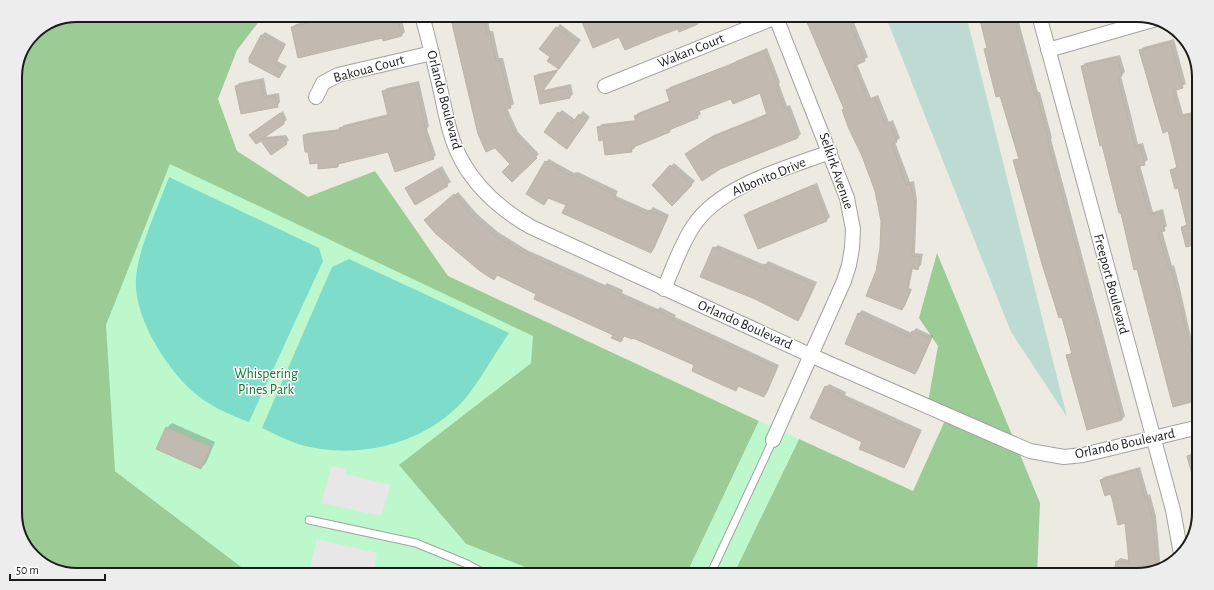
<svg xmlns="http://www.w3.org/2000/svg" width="1214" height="590" font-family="'Alegreya Sans',sans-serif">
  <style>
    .forest { fill: #9bcc95 }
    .wetland { fill: #bddbd3 }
    .park { fill: #bcf8cc }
    .pitch { fill: #7edcca }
    .parking { fill: #e7e7e7 }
    .shadow { fill: #0003 }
    .building { fill: #c1bab0; stroke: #beb4a3 }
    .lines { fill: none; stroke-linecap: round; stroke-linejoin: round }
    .lane-casing { stroke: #a2a2a2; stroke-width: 9 }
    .street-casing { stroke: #a2a2a2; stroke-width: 16 }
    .lane { stroke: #fff; stroke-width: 7 }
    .street { stroke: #fff; stroke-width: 14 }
    .labels { text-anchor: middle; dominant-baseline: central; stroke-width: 3; stroke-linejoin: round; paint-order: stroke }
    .street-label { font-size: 14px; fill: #1b1b1b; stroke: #fff }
    .park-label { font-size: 14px; fill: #0c7729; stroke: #fff }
    .rim { fill: none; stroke: #1b1b1b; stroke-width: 2 }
  </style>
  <rect width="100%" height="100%" fill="#edebe1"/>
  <g class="forest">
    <path d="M77,15H264L237,50L218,99L237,151L308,197L375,171L448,276L759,421L686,575H545L466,544L398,465L531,363L115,471L252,575H77L50,569L26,548L15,518V73L33,33Z"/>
    <path d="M937,253L1040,503L1037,575H733L799,439L913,491L947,416L927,408L938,346L919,318Z"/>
  </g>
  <path class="wetland" d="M885,15H966L1067,417L1011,332Z"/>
  <g class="park">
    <path d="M170,164L533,336L531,363L399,465L466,544L545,575H252L115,471L106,325Z"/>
    <path d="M759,421L799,439L733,575H686Z"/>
  </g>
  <g class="pitch">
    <path d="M169,177L319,248L323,261L249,422C228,414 207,405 191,390C164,365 133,315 136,278C138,248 159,205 169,177Z"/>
    <path d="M349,259L509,333C495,353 479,383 463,401C423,445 355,461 298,444C286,440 273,433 262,428L332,267Z"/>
  </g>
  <g class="parking">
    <path d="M332,466L346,469L345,474L391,485L381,516L321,503Z"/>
    <path d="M317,539L377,553L373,575H321L309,572Z"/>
  </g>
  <g class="shadow">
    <path d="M334,15H401L405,32L402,35L383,37L292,27L296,24Z"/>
    <path d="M451,15H487L490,31H493L499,58H503L514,104L507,108L518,132L539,154L512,180L511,164L495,147L479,134Z"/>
    <path d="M582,15H605L607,19L618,15H699L701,20L698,23L680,30L679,28L620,35L581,16Z"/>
    <path d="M803,15H851L868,57L857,64L871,98L878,95L889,122L893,120L900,138L895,142L910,182L914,181L917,200L915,253L923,254L921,265L918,268H913L909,288L912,289L905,306L902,309L877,272L881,248L882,221L876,191L845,109L808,20L805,21Z"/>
    <path d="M980,15H1017L1038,92H1040L1052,138L1051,139L1125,416L1122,419L1088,429L1067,356L1072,352L1014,161L1020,157L985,49L988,47Z"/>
    <path d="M560,24L581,40L562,65L541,49Z"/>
    <path d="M265,32L286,44L277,61L287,66L279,77L261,36Z"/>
    <path d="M1174,39L1186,84L1176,89L1183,114L1193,112L1199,129V270L1192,245L1182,227L1187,224L1178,187L1171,170L1178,166L1168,130L1140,50L1144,47Z"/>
    <path d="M767,48L780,82L779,84L787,106L790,105L801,134L797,138L689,151L714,135L768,113L760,92L732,98L699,110L701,114L697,117L673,128L669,132L634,145L635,148L631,151L604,139L598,127L602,124L636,120L635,116L638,113L671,100L667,91L670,87L720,68L725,78L736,61Z"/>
    <path d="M1120,55L1125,72L1121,76L1131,115L1138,144L1143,143L1148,160L1140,165L1153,212L1163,209L1167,226L1162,230L1172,266L1174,265L1179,284L1194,350L1199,349V399L1138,268H1135L1082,67L1085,63Z"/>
    <path d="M559,69L543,90L571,84L573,94L570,97L541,103L535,77L538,74Z"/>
    <path d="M264,78L267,95L279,93L280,102L277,106L236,86L239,83Z"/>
    <path d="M419,81L429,126L427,129L436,155L433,158L389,151L341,162L338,166L318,162L309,151L304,136L307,133L340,129L344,125L388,114L384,91L387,88Z"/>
    <path d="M562,110L576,120L583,111L590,117L570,144L562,133L559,113Z"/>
    <path d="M283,111L287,120L265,137L286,135L289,140L286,143L261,139L250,135Z"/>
    <path d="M549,159L574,173L578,172L618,191L616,196L650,211L653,207L669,215L654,249L651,252L567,204L546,162Z"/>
    <path d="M674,163L695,181L672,205L653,185Z"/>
    <path d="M442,166L451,182L415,204L406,188Z"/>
    <path d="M817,183L830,217L827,220L758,248L745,216L748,212Z"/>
    <path d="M458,192L477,214L498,232L527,250L605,285L607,283L623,290L622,293L658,309L660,307L676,315L675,317L779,365L767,393L763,396L740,385L736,390L696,364L625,335L621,341L614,334L538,293L498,274L494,279L429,217Z"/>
    <path d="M718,245L765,265L768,261L817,282L801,317L798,320L756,298L714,248Z"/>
    <path d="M862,310L912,333L916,328L933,336L918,370L915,373L846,343L859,313Z"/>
    <path d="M829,384L846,392L845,395L922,430L907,463L904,467L863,442L826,387Z"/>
    <path d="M172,423L215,442L206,463L201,468L167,428Z"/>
    <path d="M1199,451V500L1188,457L1191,453Z"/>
    <path d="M1140,467L1148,495L1150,494L1156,516L1160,560L1159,569L1138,575L1117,562L1120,558L1129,560L1126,522L1101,480L1104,477Z"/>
  </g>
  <g class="building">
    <path d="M342,15H397L402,36L383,41L382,38L298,58L291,27Z"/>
    <path d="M450,15H483L487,34L490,33L496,61L500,60L511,108L504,110L515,135L537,158L512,182L502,172L510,164L495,148L486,152L478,134Z"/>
    <path d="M579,15H601L604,22L620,15H695L698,24L679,32L678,29L659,36L625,50L619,37L593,48Z"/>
    <path d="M804,15H847L865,61L854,66L868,100L875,97L885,124L890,122L897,142L892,144L906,185L910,184L915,204L912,256L920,257L918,270L911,268L907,291L910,292L902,310L866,296L876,271L880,248L881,221L875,191L862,156L849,129L842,110L844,109Z"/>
    <path d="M999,15H1013L1035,95L1037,94L1049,142H1048L1122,420L1087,430L1066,355L1072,354L1062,317L1059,318L1042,264L1013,160L1019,159L1000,96L996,97L984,49L987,48L980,20Z"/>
    <path d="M556,27L578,43L559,69L547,61L550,57L539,49Z"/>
    <path d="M261,35L284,47L275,64L284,69L279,78L249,62V58Z"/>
    <path d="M1170,42L1183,88L1173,91L1180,117L1190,114L1199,144V244L1186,247L1181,227L1187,226L1178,188L1175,189L1170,170L1177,168L1168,131L1163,133L1139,50Z"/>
    <path d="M764,51L778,86L776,87L783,108L787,107L798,138L720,169L702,181L685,154L710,138L767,115L760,93L733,104L731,99L696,112L698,118L669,130L670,132L631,148L632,152L605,155L603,140L599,141L597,127L636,122L634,116L670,102L666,90Z"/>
    <path d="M1117,57L1122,76L1118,77L1128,119L1135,147L1140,145L1145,165L1136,167L1149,214L1160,212L1165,231L1158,232L1169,269L1171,268L1176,287L1191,353L1199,351V400L1173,407L1137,269L1134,270L1121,213H1119L1102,145L1100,146L1081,66Z"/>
    <path d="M557,71L542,92L568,87L570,98L540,104L534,76Z"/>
    <path d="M261,81L264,98L275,96L278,107L241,114L235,86Z"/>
    <path d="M416,84L426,131H424L434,159L395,172L388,152L338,164V167L318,169V163L310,164L308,152H305L303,135L340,131L339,128L388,116L382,91Z"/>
    <path d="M558,112L572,123L579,114L587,120L567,149L557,142L559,137L556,141L544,132Z"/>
    <path d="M280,113L284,120V124L262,139L282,137L287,144L271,155L261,141L256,144L249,135Z"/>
    <path d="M545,161L570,176L575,175L615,195L614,199L647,214L649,210L667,218L651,253L562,213L566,205L548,198L544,205L526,194Z"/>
    <path d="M670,165L692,185L672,206L652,185Z"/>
    <path d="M438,169L448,186L415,205L405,188Z"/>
    <path d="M813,185L827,221L758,249L744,215Z"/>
    <path d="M454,194L473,217L494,235L523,253L602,288L603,286L621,294L620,296L655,312L656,310L673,318L672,320L777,368L764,397L738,386L736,391L718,383L692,371L694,365L633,338L632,339L624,336L621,342L611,338L613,335L534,299L536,294L497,275L494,280L480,271L436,234L424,220Z"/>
    <path d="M713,247L767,270L764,264L814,285L798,321L755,299L700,277Z"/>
    <path d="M858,313L910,337L912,331L931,339L915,374L845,344Z"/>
    <path d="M825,386L843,395L842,398L919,433L904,468L859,449L862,442L810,418Z"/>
    <path d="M166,427L211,447L201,469L156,449Z"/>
    <path d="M1199,453V489H1196L1187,456Z"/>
    <path d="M1137,470L1145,498L1147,497L1153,520L1156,569L1138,575H1114L1116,561L1129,563L1125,523L1118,525L1112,498L1110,494L1105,496L1100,480Z"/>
  </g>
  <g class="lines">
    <g class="lane-casing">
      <g id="lane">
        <path d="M309,520L416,543L467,564L488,575"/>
        <path d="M710,575L773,440"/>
      </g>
    </g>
    <g class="street-casing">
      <g id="street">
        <path d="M422,15C429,41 435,66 441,92C446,115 450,140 462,161C478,190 503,211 531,227L810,355L1030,451L1064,457L1083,455L1199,427"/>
        <path d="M1039,15L1173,510L1181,554"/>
        <path d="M1048,50L1156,19"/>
        <path d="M605,86L776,17"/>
        <path d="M316,97L323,83L338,75L432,53"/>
        <path d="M664,289C673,268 681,244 694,225C721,185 787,168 830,152"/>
        <path d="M773,440L844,281L849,265L852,248L853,229L847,198L775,15"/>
      </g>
    </g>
    <use href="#lane" class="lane"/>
    <use href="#street" class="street"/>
  </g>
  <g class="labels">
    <g class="street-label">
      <text transform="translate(691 51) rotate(-22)">Wakan Court</text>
      <text transform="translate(369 69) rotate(-15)">Bakoua Court</text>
      <text transform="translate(444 100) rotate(75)">Orlando Boulevard</text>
      <text transform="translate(836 171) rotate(71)">Selkirk Avenue</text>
      <text transform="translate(769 177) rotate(-23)">Albonito Drive</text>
      <text transform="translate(1111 284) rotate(75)">Freeport Boulevard</text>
      <text transform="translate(745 325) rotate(24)">Orlando Boulevard</text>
      <text transform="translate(1125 444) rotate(-12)">Orlando Boulevard</text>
    </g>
    <g class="park-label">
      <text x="266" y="374">Whispering<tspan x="266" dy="16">Pines Park</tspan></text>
    </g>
  </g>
  <path d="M0 0H1214V590H0ZM77 22H1137A55 55 0 0 1 1192 77V513A55 55 0 0 1 1137 568H77A55 55 0 0 1 22 513V77A55 55 0 0 1 77 22Z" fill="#ededed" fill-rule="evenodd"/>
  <path class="rim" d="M77 22H1137A55 55 0 0 1 1192 77V513A55 55 0 0 1 1137 568H77A55 55 0 0 1 22 513V77A55 55 0 0 1 77 22Z"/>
  <path d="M10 574v6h95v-6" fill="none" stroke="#1b1b1b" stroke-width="2"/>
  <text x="16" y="574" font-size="12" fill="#1b1b1b" stroke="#ffffff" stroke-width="3" paint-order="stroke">50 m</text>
</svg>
